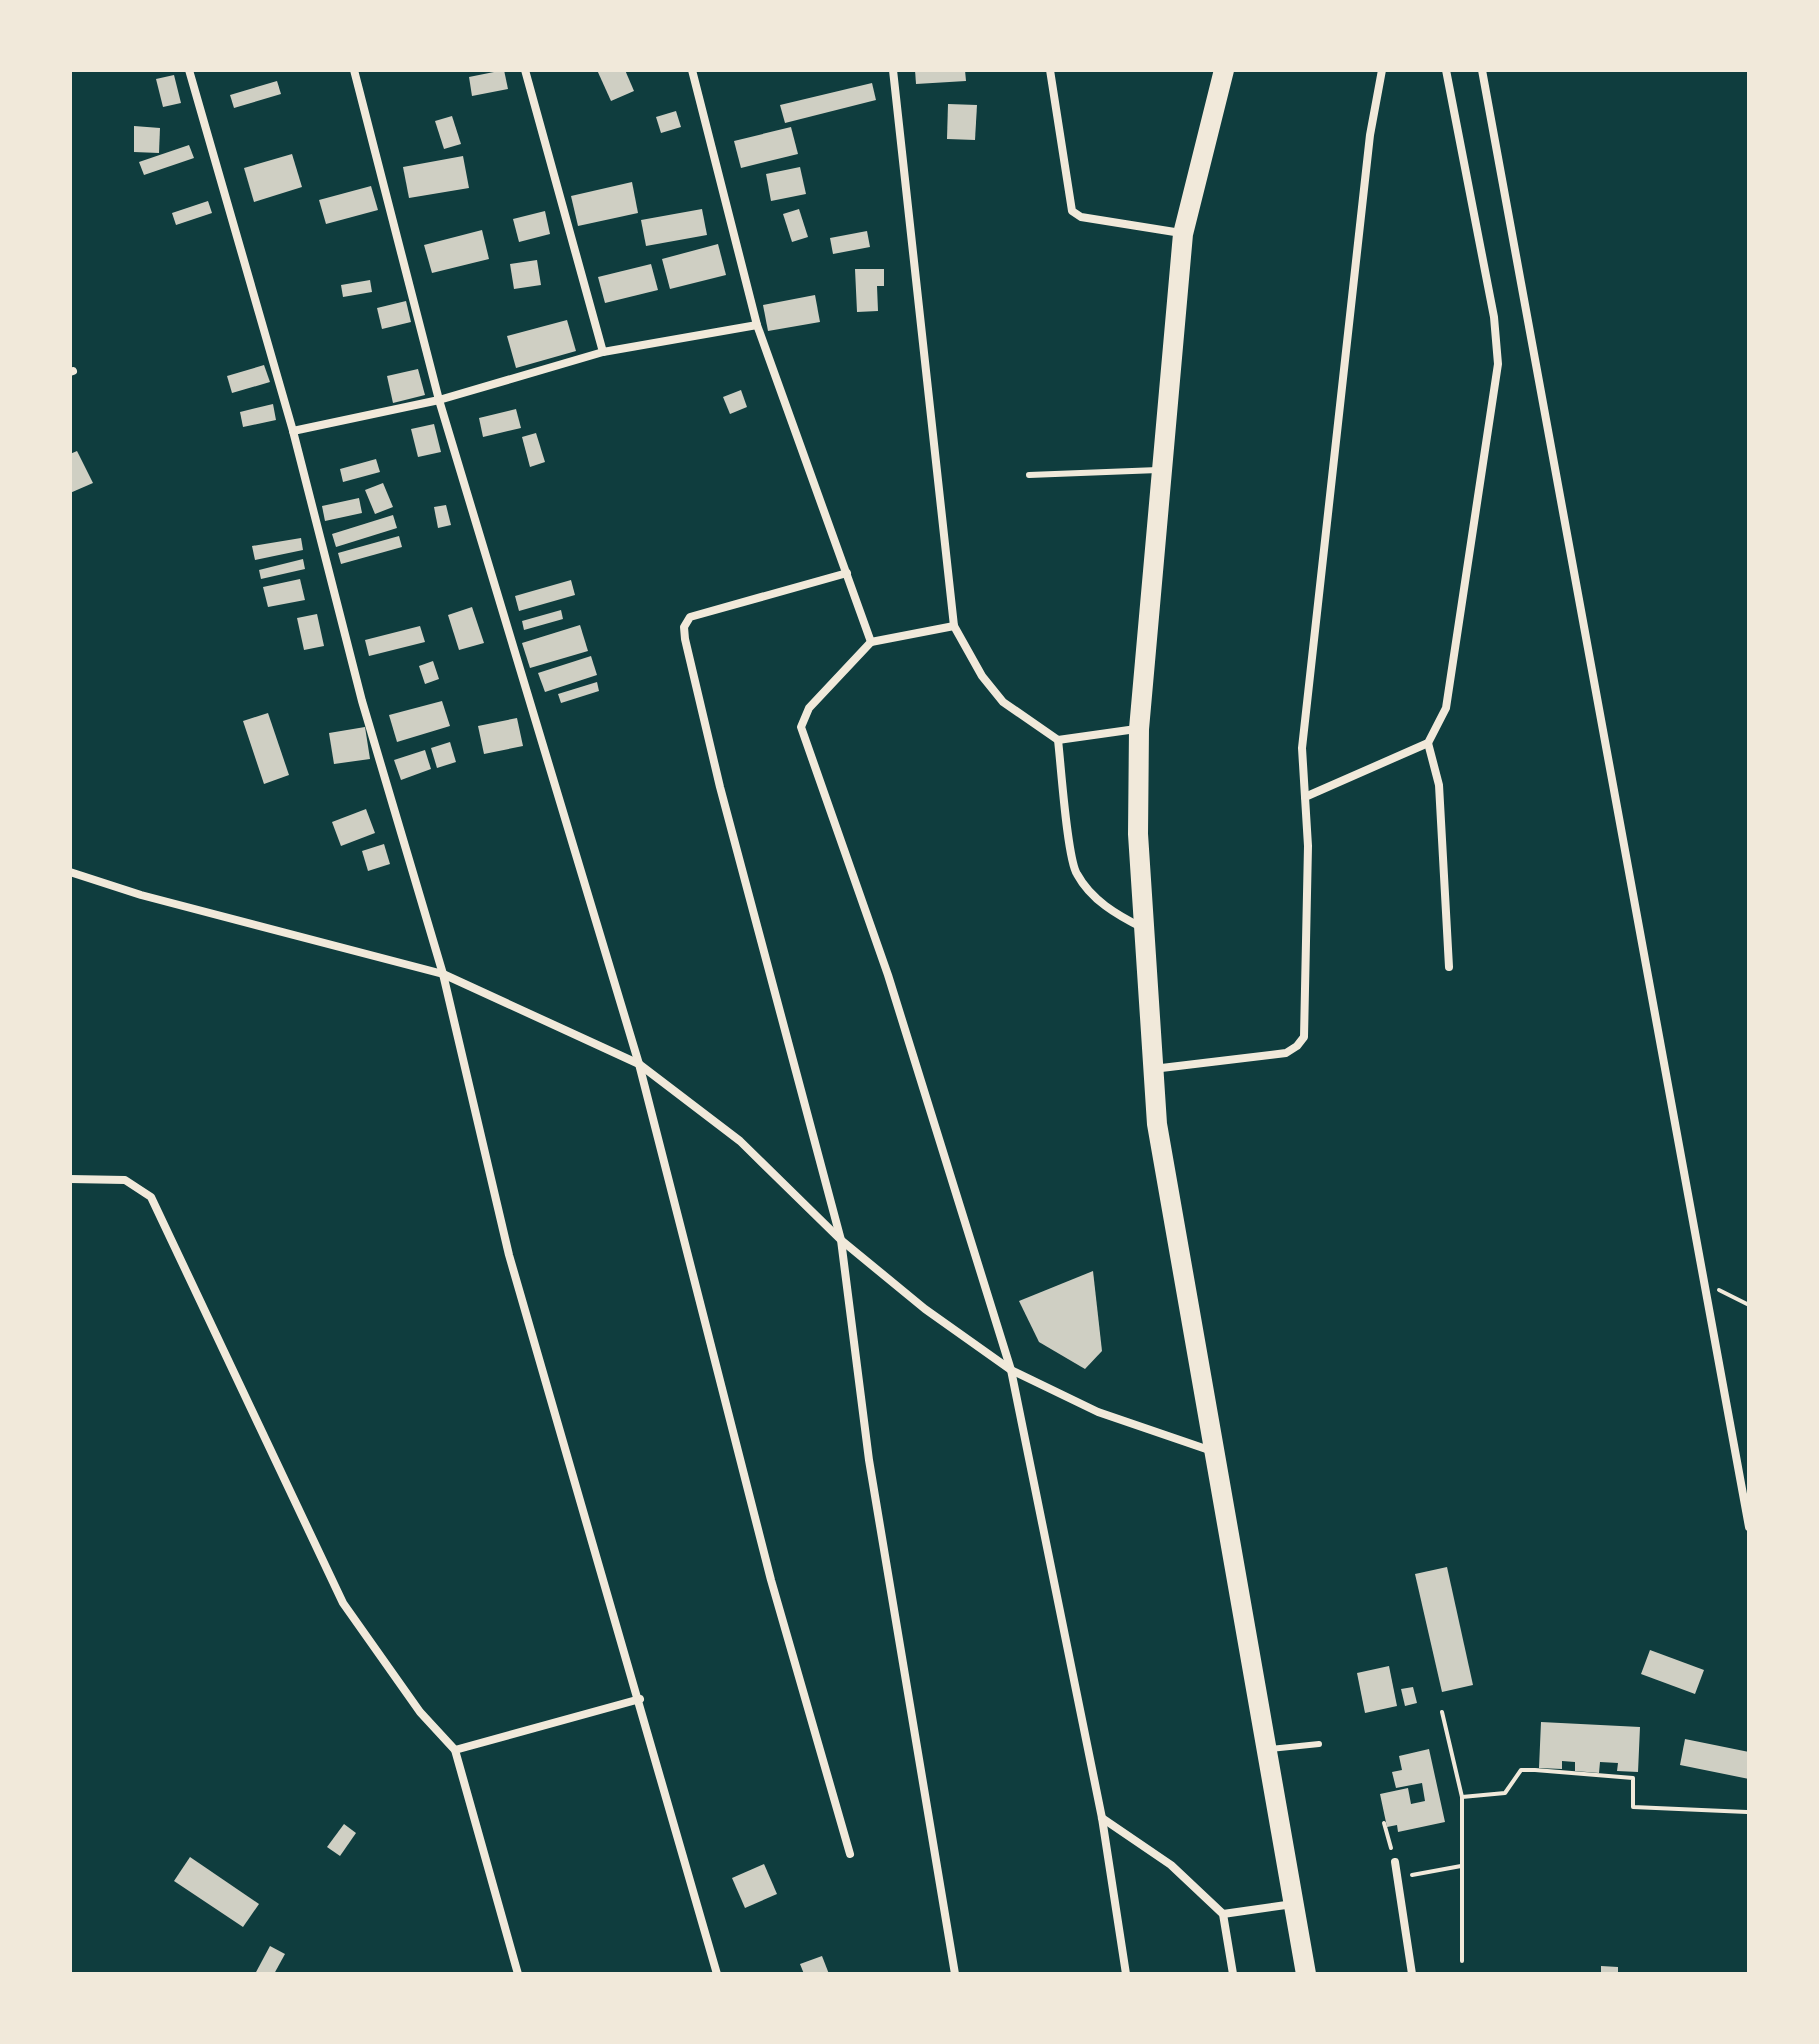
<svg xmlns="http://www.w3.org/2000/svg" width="1819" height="2044" font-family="Karla,sans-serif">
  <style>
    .building { fill: #cfcfc3 }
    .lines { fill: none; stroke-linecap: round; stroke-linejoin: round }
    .path { stroke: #f1e9da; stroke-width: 4 }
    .service { stroke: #f1e9da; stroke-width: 6 }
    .minor { stroke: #f1e9da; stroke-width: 8 }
    .trunk { stroke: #f1e9da; stroke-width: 20 }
  </style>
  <rect width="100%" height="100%" fill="#0f3d3e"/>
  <g class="building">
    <path d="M504,70L508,89L472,96L469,77Z"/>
    <path d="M597,70H625L634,91L611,101Z"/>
    <path d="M915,70H965L966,81L916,84Z"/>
    <path d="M174,75L181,103L163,107L156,79Z"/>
    <path d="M277,81L281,94L234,108L230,95Z"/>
    <path d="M872,83L876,100L785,123L780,105Z"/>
    <path d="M948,104L977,105L975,140L947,139Z"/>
    <path d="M676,111L681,127L661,133L656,117Z"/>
    <path d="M452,116L461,144L444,149L435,121Z"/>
    <path d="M134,126L160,128L159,153L134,152Z"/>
    <path d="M791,127L798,154L741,168L734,141Z"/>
    <path d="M189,145L194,158L144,175L139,162Z"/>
    <path d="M292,154L302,187L254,202L244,168Z"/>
    <path d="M463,156L469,188L409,198L403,167Z"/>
    <path d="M800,167L806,194L771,201L766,174Z"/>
    <path d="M632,182L638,213L578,226L571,196Z"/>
    <path d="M371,186L378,210L326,224L319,200Z"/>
    <path d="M208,201L212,213L176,225L172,213Z"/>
    <path d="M702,209L707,235L646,246L641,220Z"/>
    <path d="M799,209L808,237L792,242L783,214Z"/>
    <path d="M545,211L550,234L519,242L513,219Z"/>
    <path d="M482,230L489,259L432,273L424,245Z"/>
    <path d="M867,231L870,247L833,254L830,238Z"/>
    <path d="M718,244L726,275L670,289L662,259Z"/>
    <path d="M537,260L541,285L514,289L510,264Z"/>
    <path d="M651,264L658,290L605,303L598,277Z"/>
    <path d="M855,269H884V286H877L878,311L857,312Z"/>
    <path d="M370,280L372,292L343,297L341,285Z"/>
    <path d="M815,295L820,322L768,331L763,305Z"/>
    <path d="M406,301L411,322L382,329L377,308Z"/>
    <path d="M567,320L576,351L516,368L507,336Z"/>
    <path d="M264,365L270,382L232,393L227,376Z"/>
    <path d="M418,369L425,395L393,403L387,376Z"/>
    <path d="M741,390L747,407L730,414L723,397Z"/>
    <path d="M273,404L276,420L243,427L240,412Z"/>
    <path d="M516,409L521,428L483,437L479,418Z"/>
    <path d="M434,424L441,452L418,457L411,429Z"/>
    <path d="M536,433L545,462L530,467L522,437Z"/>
    <path d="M77,451L93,483L70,493V454Z"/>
    <path d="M376,459L380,472L343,482L340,469Z"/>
    <path d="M383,483L393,507L375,514L365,490Z"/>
    <path d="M359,498L362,513L325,521L322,506Z"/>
    <path d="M446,505L451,525L438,528L434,507Z"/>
    <path d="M393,515L397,528L336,547L332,534Z"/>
    <path d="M399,536L402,547L341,564L338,553Z"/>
    <path d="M301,538L303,550L255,560L252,546Z"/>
    <path d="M303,559L305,569L261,579L259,570Z"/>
    <path d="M300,579L305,600L268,607L263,587Z"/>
    <path d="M571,580L575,595L519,611L515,596Z"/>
    <path d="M472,607L484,643L459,650L448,615Z"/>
    <path d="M561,610L563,619L524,630L522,621Z"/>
    <path d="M317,614L324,646L304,650L297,618Z"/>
    <path d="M580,625L588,651L530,668L522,643Z"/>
    <path d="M420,626L425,642L369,656L365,640Z"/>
    <path d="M591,656L597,675L545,692L538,673Z"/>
    <path d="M433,661L439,679L425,684L419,666Z"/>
    <path d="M597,682L599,691L561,703L558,694Z"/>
    <path d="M442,701L450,726L397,742L389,715Z"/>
    <path d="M268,713L289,775L264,784L243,721Z"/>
    <path d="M517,718L523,746L484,754L478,726Z"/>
    <path d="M365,727L370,759L334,764L329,733Z"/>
    <path d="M450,742L456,762L437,768L431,748Z"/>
    <path d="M425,750L431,769L401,780L394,760Z"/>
    <path d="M366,809L375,833L341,846L332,822Z"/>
    <path d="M384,844L390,864L368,871L362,851Z"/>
    <path d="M1093,1271L1102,1351L1085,1369L1039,1342L1019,1301Z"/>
    <path d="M1447,1567L1473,1685L1442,1692L1415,1574Z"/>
    <path d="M1650,1650L1704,1670L1695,1694L1641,1674Z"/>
    <path d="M1389,1666L1397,1706L1365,1713L1357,1673Z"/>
    <path d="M1413,1687L1417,1703L1405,1706L1401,1689Z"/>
    <path d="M1541,1722L1640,1727L1638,1772L1617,1771L1618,1763L1600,1762L1599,1773L1575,1771V1762L1562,1761V1769L1539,1768Z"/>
    <path d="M1685,1739L1749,1752V1779L1680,1765Z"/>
    <path d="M1429,1749L1445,1822L1398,1832L1397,1825L1387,1827L1380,1794L1408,1788L1411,1804L1425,1801L1422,1783L1396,1788L1392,1772L1402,1770L1399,1756Z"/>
    <path d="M344,1824L356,1833L340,1856L327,1847Z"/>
    <path d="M190,1857L259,1904L243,1927L174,1881Z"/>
    <path d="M764,1864L777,1894L745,1908L732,1878Z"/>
    <path d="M270,1946L285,1954L274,1974H255Z"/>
    <path d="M822,1956L829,1974H804L800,1964Z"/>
    <path d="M1601,1966L1618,1967V1974H1601Z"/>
  </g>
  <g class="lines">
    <g class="path">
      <path d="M1719,1290L1749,1305"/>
      <path d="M1442,1712L1462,1797V1961"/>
      <path d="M1462,1797L1505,1793L1521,1770H1535L1633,1778V1807L1747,1812"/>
      <path d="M1749,1802V1816"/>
      <path d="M1384,1823L1391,1848"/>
      <path d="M1412,1875L1461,1866"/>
    </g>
    <g class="service">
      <path d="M1029,475L1158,470"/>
      <path d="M1270,1749L1319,1744"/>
    </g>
    <g class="minor">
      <path d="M189,70L293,431L362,701L443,974L509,1255L717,1974"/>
      <path d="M354,70L439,400L639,1064L771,1580L850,1854"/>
      <path d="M525,70L603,352"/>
      <path d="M692,70L757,325L871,642"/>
      <path d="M893,70L954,626L982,676L1003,702L1058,740C1061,765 1067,858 1077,874C1091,900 1117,915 1143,928"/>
      <path d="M1050,70L1072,211L1081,217L1181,233"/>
      <path d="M1482,70L1749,1527"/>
      <path d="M70,372L73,371"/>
      <path d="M293,431L439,400L603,352L757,325"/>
      <path d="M847,573L690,617L684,627L685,639L720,787L841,1240L869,1460L955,1974"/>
      <path d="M871,642L809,708L801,727L888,975L1011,1370L1102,1818L1126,1974"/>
      <path d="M871,642L954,626"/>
      <path d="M1058,740L1136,729"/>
      <path d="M1428,743L1439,785L1449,967"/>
      <path d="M1305,797L1302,748L1370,135L1382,70"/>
      <path d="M70,872L141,895L443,974L639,1064L740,1141L841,1240L925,1309L1011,1370L1098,1412L1212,1451"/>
      <path d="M1153,1069L1286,1053L1297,1046L1304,1037L1308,846L1305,797L1428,743L1446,708L1498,364L1494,317L1446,70"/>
      <path d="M70,1179L125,1180L151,1197L343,1603L420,1712L455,1750L518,1974"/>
      <path d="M455,1750L640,1699"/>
      <path d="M1102,1818L1171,1865L1223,1914L1233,1974"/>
      <path d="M1395,1862L1412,1974"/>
      <path d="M1223,1914L1293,1904"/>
    </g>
    <path class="trunk" d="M1224,70L1183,234L1139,729L1138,834L1157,1124L1306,1974"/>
  </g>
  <rect width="1819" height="2044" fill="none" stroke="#f1e9da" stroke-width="144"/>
</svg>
